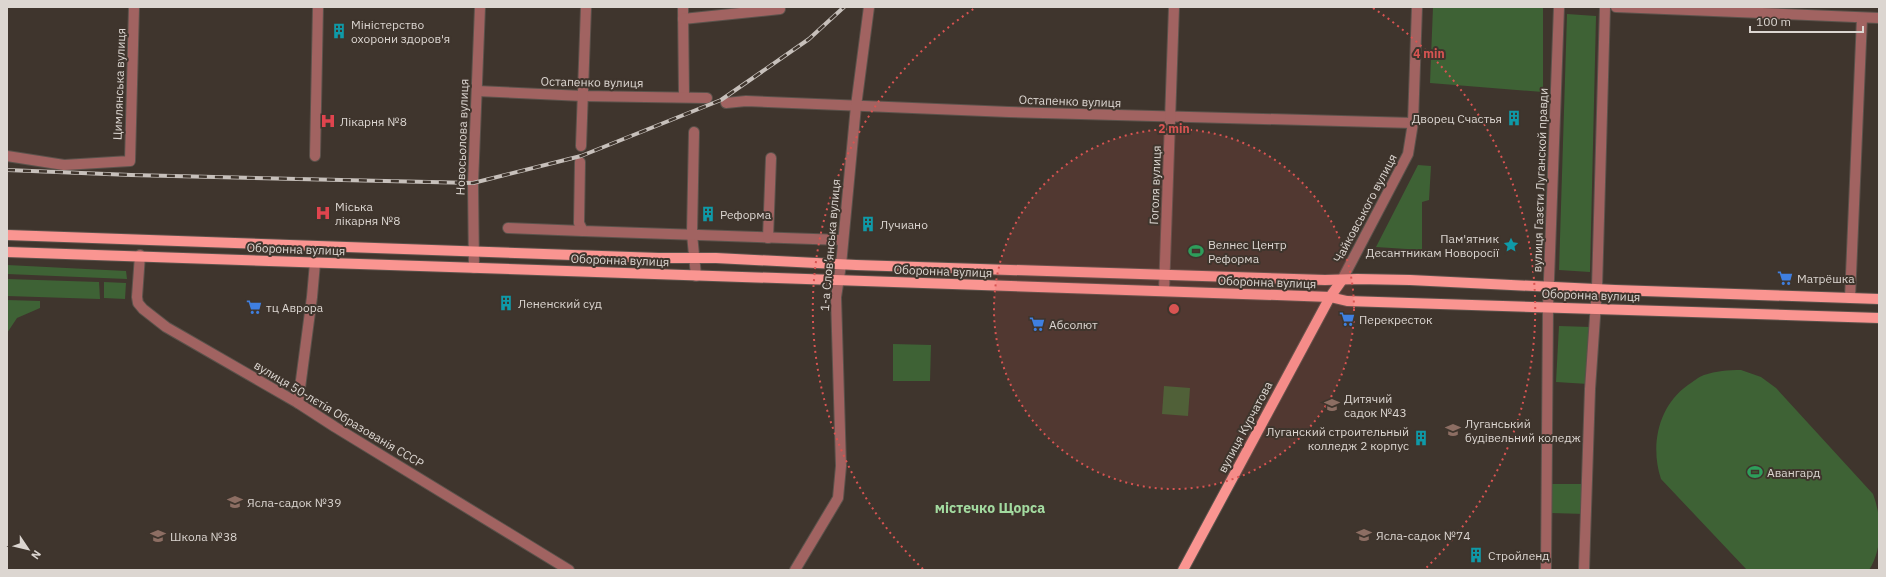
<svg xmlns="http://www.w3.org/2000/svg" width="1886" height="577" font-family="'IBM Plex Sans',sans-serif">
  <style>
    .green { fill: #3e6235 }
    .lines { fill: none; stroke-linecap: round; stroke-linejoin: round }
    .minor-casing { stroke: #5b524b; stroke-width: 12 }
    .major-casing { stroke: #5b524b; stroke-width: 12 }
    .minor { stroke: #a16361; stroke-width: 10 }
    .major { stroke: #fa9591; stroke-width: 10 }
    .rail-casing { stroke: #c7c0bb; stroke-width: 4 }
    .rail { stroke: #3f352d; stroke-width: 2.5; stroke-dasharray: 8; stroke-linecap: butt }
    .ring { fill: none; stroke: #d85452; stroke-width: 2; stroke-dasharray: 2 4 }
    .labels { text-anchor: middle; dominant-baseline: central; stroke-width: 4; stroke-linejoin: round; paint-order: stroke }
    .poi-label { font-size: 12px; fill: #dcd6d1; stroke: #3f352d; text-anchor: start }
    .street-label { font-size: 12px; fill: #dcd6d1; stroke: #3f352d }
    .quarter-label { font-size: 14px; font-weight: bold; fill: #a3dba0; stroke: #3f352d }
    .centre { fill: #d85452; stroke: #3f352d; stroke-width: 2 }
    .ring-label { font-size: 12px; text-anchor: middle; font-weight: bold; fill: #d85452; stroke: #3f352d; stroke-width: 4; stroke-linejoin: round; paint-order: stroke }
  </style>
  <rect width="100%" height="100%" fill="#3f352d"/>
  <g class="green">
    <path d="M1433,7H1543V92L1430,83Z"/>
    <path d="M1567,14L1596,16L1590,272L1559,270Z"/>
    <path d="M1418,165L1431,166L1429,200L1422,202V250L1376,247Z"/>
    <path d="M7,265L126,271L127,279L7,274Z"/>
    <path d="M7,279L99,282L100,299L7,296Z"/>
    <path d="M104,282L126,283L125,299L104,298Z"/>
    <path d="M7,300L40,301V308L17,318L7,333Z"/>
    <path d="M1559,326L1590,327L1588,384L1556,382Z"/>
    <path d="M893,344L931,345L930,381H893Z"/>
    <path d="M1741,370L1761,377L1776,388L1873,494C1882,518 1883,548 1869,570H1747L1661,479C1650,446 1658,406 1688,385C1693,382 1698,377 1704,375C1716,371 1728,370 1741,370Z"/>
    <path d="M1164,386L1190,388L1188,416L1162,414Z"/>
    <path d="M1551,484H1585V514L1551,513Z"/>
  </g>
  <g class="lines">
    <g class="minor-casing">
      <g id="minor">
        <path d="M683,7L684,96"/>
        <path d="M1616,7L1879,18"/>
        <path d="M683,19L780,9"/>
        <path d="M477,91L583,96L707,98"/>
        <path d="M726,103L746,101L1009,112L1413,123"/>
        <path d="M694,132L692,234L696,276"/>
        <path d="M581,146L586,7"/>
        <path d="M7,156L64,165L130,161L134,7"/>
        <path d="M315,156L318,7"/>
        <path d="M580,162L579,223L583,231L843,240"/>
        <path d="M508,228L583,231"/>
        <path d="M768,238L771,158"/>
        <path d="M140,255L137,297L138,303L143,309L166,327L298,403L335,427L569,570"/>
        <path d="M474,268L473,183L480,7"/>
        <path d="M1342,280L1408,154L1413,123L1417,7"/>
        <path d="M1164,291L1174,7"/>
        <path d="M1850,298L1862,18"/>
        <path d="M298,403L312,297L315,263"/>
        <path d="M795,570L838,498L841,466L836,297L841,265L856,106L869,7"/>
        <path d="M1546,570L1548,306L1559,7"/>
        <path d="M1584,570L1590,389L1597,288L1605,7"/>
      </g>
    </g>
    <g class="major-casing">
      <g id="major">
        <path d="M7,235L659,258H716L856,265L1325,280L1357,279L1410,280L1615,290L1879,299"/>
        <path d="M7,252L1304,296L1330,297L1347,301L1879,318"/>
        <path d="M1183,570L1330,297L1342,280"/>
      </g>
    </g>
    <use href="#minor" class="minor"/>
    <use href="#major" class="major"/>
    <g class="rail-casing">
      <path id="rail" d="M7,170L131,175L473,183L581,156L721,100L809,39L844,7"/>
    </g>
    <use href="#rail" class="rail"/>
  </g>
  <circle cx="1174" cy="309" r="180" fill="#d85452" fill-opacity=".12"/>
  <g class="ring">
    <circle cx="1174" cy="309" r="180"/>
    <path d="M923 569A361 361 0 0 1 975 8M1373 8A361 361 0 0 1 1425 569"/>
  </g>
  <defs>
    <g id="building-bare" transform="scale(1.2)"><path d="M-4-6H4V6H1V3H-1V6H-4ZM-2.5-4.3h1.7v1.8h-1.7ZM.8-4.3h1.7v1.8H.8ZM-2.5-1h1.7V.8h-1.7ZM.8-1h1.7V.8H.8Z" fill="#0f9aa8" stroke="#3f352d" stroke-width="2.5" paint-order="stroke"/></g>
    <g id="hospital-bare" transform="scale(1.2)"><path d="M-5-5h3v3.5h4V-5h3V5h-3V1.5h-4V5h-3Z" fill="#e0444e" stroke="#3f352d" stroke-width="2.5" paint-order="stroke"/></g>
    <g id="sight-bare" transform="scale(1.2)"><path d="M0-6L1.8-2.2L6-1.7L2.9 1.2L3.7 5.4L0 3.3L-3.7 5.4L-2.9 1.2L-6-1.7L-1.8-2.2Z" fill="#0f9aa8" stroke="#3f352d" stroke-width="2.5" paint-order="stroke"/></g>
    <g id="stadium-bare" transform="scale(1.2)"><path d="M0-5a6.5 5 0 1 0 0 10a6.5 5 0 1 0 0-10ZM-3.5-1.8h7v3.6h-7Z" fill="#2e9e5b" stroke="#3f352d" stroke-width="2.5" paint-order="stroke"/></g>
    <g id="supermarket-bare" transform="scale(1.2)"><path d="M-6-5.5h2.5l.6 2H6L4.5 2H-2.5L-4.4-4H-6ZM-1.5 3.2a1.3 1.3 0 1 0 .1 0ZM3 3.2a1.3 1.3 0 1 0 .1 0Z" fill="#3f7fe0" stroke="#3f352d" stroke-width="2.5" paint-order="stroke"/></g>
    <g id="school-bare" transform="scale(1.2)"><path d="M0-5L7-2L0 1L-7-2ZM-4 1L0 2.5L4 1V4Q0 6-4 4Z" fill="#8d6e63" stroke="#3f352d" stroke-width="2.5" paint-order="stroke"/></g>
    <g id="university-bare" transform="scale(1.2)"><path d="M0-5L7-2L0 1L-7-2ZM-4 1L0 2.5L4 1V4Q0 6-4 4Z" fill="#8d6e63" stroke="#3f352d" stroke-width="2.5" paint-order="stroke"/></g>
  </defs>
  <g fill-rule="evenodd">
    <use href="#building-bare" x="339" y="31"/>
    <use href="#building-bare" x="1514" y="118"/>
    <use href="#hospital-bare" x="328" y="121"/>
    <use href="#hospital-bare" x="323" y="213"/>
    <use href="#building-bare" x="708" y="214"/>
    <use href="#building-bare" x="868" y="224"/>
    <use href="#sight-bare" x="1511" y="245"/>
    <use href="#stadium-bare" x="1196" y="251"/>
    <use href="#supermarket-bare" x="1785" y="278"/>
    <use href="#building-bare" x="506" y="303"/>
    <use href="#supermarket-bare" x="254" y="307"/>
    <use href="#supermarket-bare" x="1347" y="319"/>
    <use href="#supermarket-bare" x="1037" y="324"/>
    <use href="#school-bare" x="1332" y="405"/>
    <use href="#university-bare" x="1453" y="430"/>
    <use href="#building-bare" x="1421" y="438"/>
    <use href="#stadium-bare" x="1755" y="472"/>
    <use href="#school-bare" x="235" y="502"/>
    <use href="#school-bare" x="1364" y="535"/>
    <use href="#school-bare" x="158" y="536"/>
    <use href="#building-bare" x="1476" y="555"/>
  </g>
  <g class="labels">
    <g class="poi-label">
      <text x="351" y="24">Міністерство<tspan x="351" dy="14">охорони здоров'я</tspan></text>
      <text x="1502" y="118" text-anchor="end">Дворец Счастья</text>
      <text x="340" y="121">Лікарня №8</text>
      <text x="335" y="206">Міська<tspan x="335" dy="14">лікарня №8</tspan></text>
      <text x="720" y="214">Реформа</text>
      <text x="880" y="224">Лучиано</text>
      <text x="1499" y="238" text-anchor="end">Пам'ятник<tspan x="1499" dy="14">Десантникам Новоросії</tspan></text>
      <text x="1208" y="244">Велнес Центр<tspan x="1208" dy="14">Реформа</tspan></text>
      <text x="1797" y="278">Матрёшка</text>
      <text x="518" y="303">Лененский суд</text>
      <text x="266" y="307">тц Аврора</text>
      <text x="1359" y="319">Перекресток</text>
      <text x="1049" y="324">Абсолют</text>
      <text x="1344" y="398">Дитячий<tspan x="1344" dy="14">садок №43</tspan></text>
      <text x="1465" y="423">Луганський<tspan x="1465" dy="14">будівельний коледж</tspan></text>
      <text x="1409" y="431" text-anchor="end">Луганский строительный<tspan x="1409" dy="14">колледж 2 корпус</tspan></text>
      <text x="1767" y="472">Авангард</text>
      <text x="247" y="502">Ясла-садок №39</text>
      <text x="1376" y="535">Ясла-садок №74</text>
      <text x="170" y="536">Школа №38</text>
      <text x="1488" y="555">Стройленд</text>
    </g>
    <g class="street-label">
      <text transform="translate(592 82) rotate(1)">Остапенко вулиця</text>
      <text transform="translate(119 84) rotate(-88)">Цимлянська вулиця</text>
      <text transform="translate(1070 101) rotate(2)">Остапенко вулиця</text>
      <text transform="translate(462 137) rotate(-88)">Новосьолова вулиця</text>
      <text transform="translate(1540 180) rotate(-88)">вулиця Газєти Луганской правди</text>
      <text transform="translate(1155 185) rotate(-88)">Гоголя вулиця</text>
      <text transform="translate(1365 208) rotate(-62)">Чайковського вулиця</text>
      <text transform="translate(830 245) rotate(-85)">1-а Слов’янська вулиця</text>
      <text transform="translate(296 249) rotate(2)">Оборонна вулиця</text>
      <text transform="translate(620 260) rotate(2)">Оборонна вулиця</text>
      <text transform="translate(943 271) rotate(2)">Оборонна вулиця</text>
      <text transform="translate(1267 282) rotate(2)">Оборонна вулиця</text>
      <text transform="translate(1591 295) rotate(2)">Оборонна вулиця</text>
      <text transform="translate(339 414) rotate(31)">вулиця 50-лєтія Образованія СССР</text>
      <text transform="translate(1245 427) rotate(-62)">вулиця Курчатова</text>
    </g>
    <g class="quarter-label">
      <text x="990" y="508">містечко Щорса</text>
    </g>
  </g>
  <circle cx="1174" cy="309" r="6" class="centre"/>
  <g class="ring-label">
    <text x="1429" y="58">4 min</text>
    <text x="1174" y="133">2 min</text>
  </g>
  <rect width="1886" height="577" fill="none" stroke="#dcd6d1" stroke-width="16"/>
  <g transform="translate(28 549) rotate(125)" stroke="#3f352d" stroke-width="3" paint-order="stroke">
  <path d="M0-3L7 15L0 10L-7 15Z" fill="#dcd6d1"/>
  <text y="-6" font-size="11" font-weight="bold" text-anchor="middle" fill="#dcd6d1">N</text>
  </g>
  <path d="M1750 26v6h113v-6" fill="none" stroke="#dcd6d1" stroke-width="2"/>
  <text x="1756" y="26" font-size="12" fill="#dcd6d1" stroke="#3f352d" stroke-width="3" paint-order="stroke">100 m</text>
</svg>
